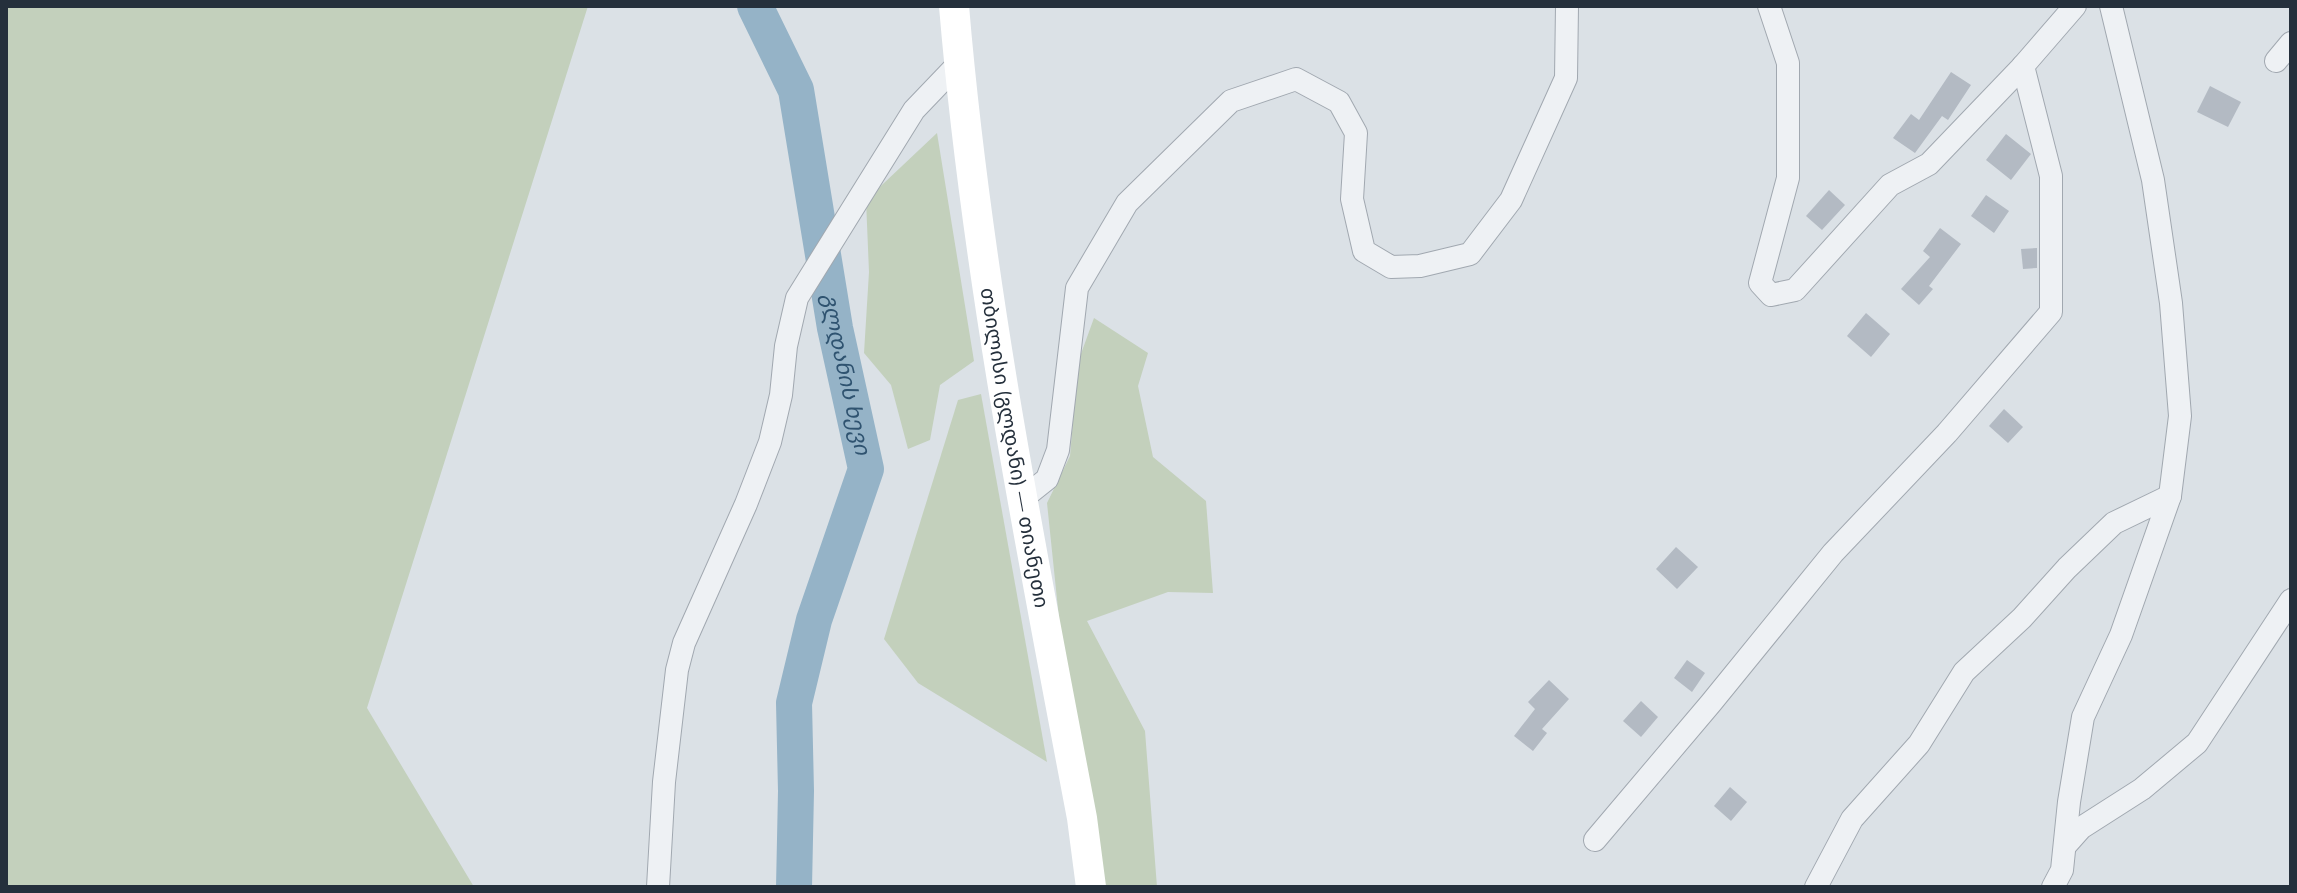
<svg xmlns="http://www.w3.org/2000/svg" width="2297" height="893" font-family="'Nunito Sans','Noto Sans Georgian',sans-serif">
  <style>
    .green { fill: #c3d0bc }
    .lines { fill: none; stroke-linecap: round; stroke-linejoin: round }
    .river { stroke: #95b3c7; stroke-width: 36 }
    .building { fill: #b3bac3 }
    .street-casing { stroke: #a1a8b0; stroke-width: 24 }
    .street { stroke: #eef1f4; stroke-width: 22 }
    .secondary { stroke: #fff; stroke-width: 30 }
    .labels { text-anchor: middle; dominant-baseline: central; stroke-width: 6; stroke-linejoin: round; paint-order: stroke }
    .street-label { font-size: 20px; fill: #25303c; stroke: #ebeff4 }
    .water-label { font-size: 22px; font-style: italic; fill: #2f5370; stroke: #ebeff4 }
  </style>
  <rect width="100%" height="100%" fill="#dbe1e6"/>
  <g class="green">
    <path d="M6,6H588L367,708L474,887H6Z"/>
    <path d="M937,133L974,361L940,385L930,440L908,449L891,385L864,353L869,272L866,200Z"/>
    <path d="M1094,318L1148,353L1138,386L1153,457L1206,501L1213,593L1168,592L1087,621L1145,731L1157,887H1105L1062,647L1047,503L1070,456L1078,362Z"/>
    <path d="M981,394L1047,762L918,683L884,639L958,400Z"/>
  </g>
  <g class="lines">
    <path class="river" id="s1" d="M755,6L796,90L835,328L866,469L814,620L794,703L796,791L794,887"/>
  </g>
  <g class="building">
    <path d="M1951,72L1971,85L1948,120L1942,116L1915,153L1893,138L1911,114L1919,120Z"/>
    <path d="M2210,86L2241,102L2228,127L2197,112Z"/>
    <path d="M2006,134L2031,154L2011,180L1986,160Z"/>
    <path d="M1829,190L1845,205L1822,230L1806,216Z"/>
    <path d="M1986,195L2009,211L1994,233L1971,216Z"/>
    <path d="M1940,228L1961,244L1929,286L1933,289L1919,305L1901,289L1930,257L1923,251Z"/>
    <path d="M2037,248V268L2023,269L2021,249Z"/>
    <path d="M1866,313L1890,334L1871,357L1847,336Z"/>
    <path d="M2004,409L2023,427L2008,443L1989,426Z"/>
    <path d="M1676,547L1698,567L1677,589L1656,569Z"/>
    <path d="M1687,660L1705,673L1692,692L1674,678Z"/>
    <path d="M1549,680L1569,699L1542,729L1547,733L1533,751L1514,736L1535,709L1528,702Z"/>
    <path d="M1641,701L1658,717L1641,737L1623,721Z"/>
    <path d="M1730,787L1747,802L1731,821L1714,806Z"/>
  </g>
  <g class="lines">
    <g class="street-casing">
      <g id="street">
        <path d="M1769,6L1788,63V178L1760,283L1771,295L1795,290L1890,185L1929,164L2023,66L2075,6"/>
        <path d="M2276,61L2291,43"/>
        <path d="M1022,499L1047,479L1058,450L1077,288L1127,203L1231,101L1296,79L1339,102L1356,133L1352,199L1364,251L1391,267L1420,266L1470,254L1511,200L1566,78L1567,6"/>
        <path d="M1595,840L1711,703L1833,553L1947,433L2051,312V176L2023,66"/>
        <path d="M2065,846L2081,828L2142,789L2197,743L2291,600"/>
        <path d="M658,887L664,782L677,670L684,643L746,504L770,442L781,395L786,346L797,298L914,110L959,63"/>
        <path d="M1816,887L1852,819L1919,744L1964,672L2022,618L2067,568L2114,523L2170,496"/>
        <path d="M2053,887L2062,870L2069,802L2083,717L2121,635L2170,496L2180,416L2171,303L2153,180L2111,6"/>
      </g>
    </g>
    <use href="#street" class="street"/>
    <path class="secondary" id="s2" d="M954,6C977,279 1031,549 1082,818L1091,887"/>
  </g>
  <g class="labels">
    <g class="street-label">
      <text stroke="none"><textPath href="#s2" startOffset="446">თბილისი (გლდანი) — თიანეთი</textPath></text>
    </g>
    <g class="water-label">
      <text stroke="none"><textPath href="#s1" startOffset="382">გლდანის ხევი</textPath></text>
    </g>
  </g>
  <rect width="2297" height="893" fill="none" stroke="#25303c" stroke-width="16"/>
</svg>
